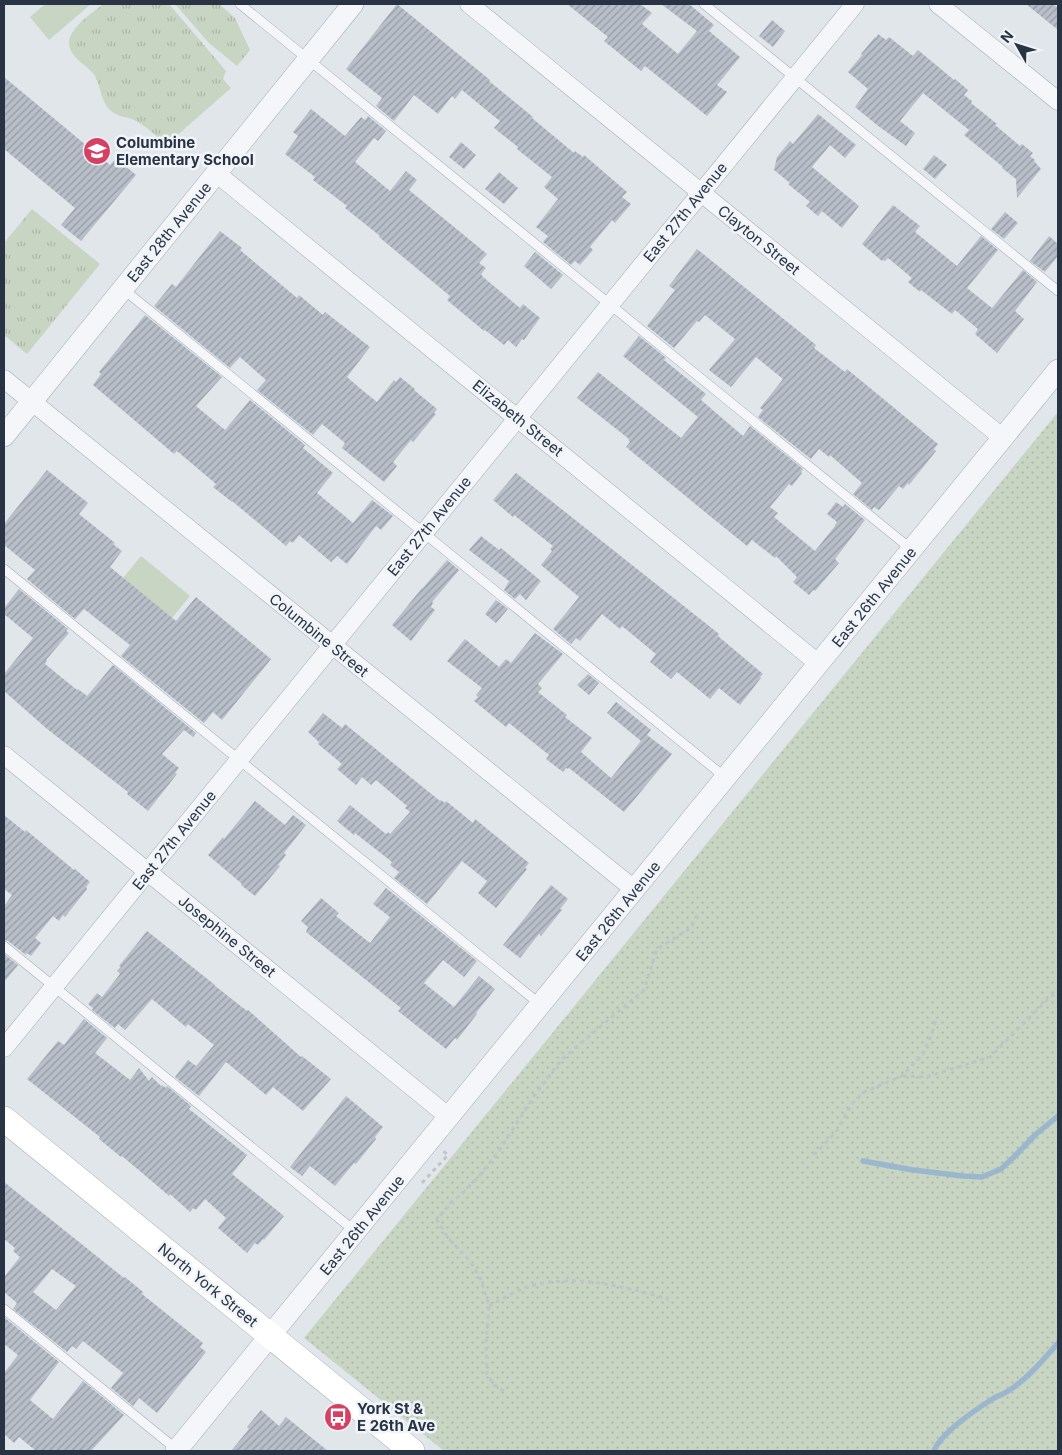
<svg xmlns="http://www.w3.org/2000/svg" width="1062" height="1455" font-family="Inter,sans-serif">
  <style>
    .grass { fill: url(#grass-dots) }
    .park { fill: url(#park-tufts) }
    .pitch { fill: #c8d5c2 }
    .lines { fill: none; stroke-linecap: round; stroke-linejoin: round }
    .stream { stroke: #9ab7cd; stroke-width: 5.5 }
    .building { fill: url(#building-hatch); fill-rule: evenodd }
    .service-casing { stroke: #a6adb6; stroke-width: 10 }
    .minor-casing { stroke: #a6adb6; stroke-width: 19 }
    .tertiary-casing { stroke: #a6adb6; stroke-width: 22 }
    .secondary-casing { stroke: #a6adb6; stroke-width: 26 }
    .path { stroke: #bfc4ca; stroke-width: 3; stroke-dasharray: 4 4; stroke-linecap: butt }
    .service { stroke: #f4f6f9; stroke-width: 9 }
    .minor { stroke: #f4f6f9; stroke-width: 18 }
    .tertiary { stroke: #f4f6f9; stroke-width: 21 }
    .secondary { stroke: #fff; stroke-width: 25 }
    .labels { text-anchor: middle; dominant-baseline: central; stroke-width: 5; stroke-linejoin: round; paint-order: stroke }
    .poi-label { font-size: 15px; font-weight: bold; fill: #283444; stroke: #f1f4f8; text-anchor: start }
    .street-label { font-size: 15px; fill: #283444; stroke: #f1f4f8 }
  </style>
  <defs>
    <pattern id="grass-dots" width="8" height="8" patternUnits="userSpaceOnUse" patternTransform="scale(1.25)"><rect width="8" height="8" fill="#c8d5c2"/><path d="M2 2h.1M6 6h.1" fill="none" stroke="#acb7a8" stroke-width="1.8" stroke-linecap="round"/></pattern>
    <pattern id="park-tufts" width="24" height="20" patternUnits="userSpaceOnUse" patternTransform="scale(1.25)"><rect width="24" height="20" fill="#c8d5c2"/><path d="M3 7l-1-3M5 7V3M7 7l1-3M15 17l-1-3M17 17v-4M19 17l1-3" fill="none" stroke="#acb7a8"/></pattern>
    <pattern id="building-hatch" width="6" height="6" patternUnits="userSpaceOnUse" patternTransform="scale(1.25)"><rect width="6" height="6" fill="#b8bfc9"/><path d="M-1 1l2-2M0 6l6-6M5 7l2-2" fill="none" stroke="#969ca5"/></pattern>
  </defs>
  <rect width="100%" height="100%" fill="#e1e6eb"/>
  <path class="grass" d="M1058,412V1451H444L304,1338Z"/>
  <g class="park">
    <path d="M103,4H169L226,71L223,79L231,88L166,145C156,135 145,125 132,119C125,117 117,116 111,111C101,103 101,87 95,76C89,67 79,63 73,54C58,34 90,15 103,4Z"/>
    <path d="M175,4H219L235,18L250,50L237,66L209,43Z"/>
    <path d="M32,209L100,264L27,354L4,335V243Z"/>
  </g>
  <g class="pitch">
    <path d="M45,4H91L49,40L30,17Z"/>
    <path d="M141,556L190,596L172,618L123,578Z"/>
  </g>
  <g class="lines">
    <g class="stream">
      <path d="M863,1161L913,1170L963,1176L982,1177L1001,1169L1015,1156L1035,1135L1058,1116"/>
      <path d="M934,1451C940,1434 975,1410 991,1400C997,1396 1005,1394 1011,1389C1029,1377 1044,1359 1058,1343"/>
    </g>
  </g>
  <g class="building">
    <path d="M397,4L490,80L489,81L533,117L532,118L574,153L575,151L583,157L584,155L627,192L622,197L631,204L615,223L612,220L590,247L593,250L580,265L575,261L571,265L543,242L548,236L536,227L558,199L544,187L552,177L517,149L518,147L494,128L500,121L491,114L462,90L455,99L452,96L438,114L414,95L394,121L376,106L382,98L346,69Z"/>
    <path d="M567,4H640L652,13L642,24L678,54L697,31L661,4H689L714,25L709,31L740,57L717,85L727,92L707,116L645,66L641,71L604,41L608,37Z"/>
    <path d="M1026,4H1053L1058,8V30Z"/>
    <path d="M772,20L785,31L773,47L759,36Z"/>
    <path d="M878,34L886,40L889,37L913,56L918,50L954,80L955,79L968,90L964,95L972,101L971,103L997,124L995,125L1020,146L1022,144L1033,153L1030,156L1035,160L1034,161L1041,169L1017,198L1016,179L1002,168L1003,167L964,135L969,130L923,93L900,121L915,133L906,146L877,125L855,107L868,89L848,72L862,55L861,54L875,37L876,38Z"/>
    <path d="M4,77L110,165L116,158L136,175L81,241L61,225L75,208L4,149Z"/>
    <path d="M311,109L345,136L361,117L365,120L368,116L386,131L378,141L374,138L355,162L390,191L406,171L417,180L409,190L487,254L479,263L486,268L481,274L483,277L520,308L523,304L540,318L524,340L522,339L516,347L508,340L504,345L485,330L484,331L447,300L450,296L379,237L380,236L345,208L347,206L313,180L315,177L285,154L298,136L293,132Z"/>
    <path d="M818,114L856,145L845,158L830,145L812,167L859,206L842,228L822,211L818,216L806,206L810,202L788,184L790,183L774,170L777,157L790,141L793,144Z"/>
    <path d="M461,142L476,155L464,169L449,157Z"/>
    <path d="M934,155L947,165L935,179L923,169Z"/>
    <path d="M499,172L518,188L504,204L485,189Z"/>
    <path d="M893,205L920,226L915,232L957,266L981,236L998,250L967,288L992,308L1023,270L1037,282L1015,311L1024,319L997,353L975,334L978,329L955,310L952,314L921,290L920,292L908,282L912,278L888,258L885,261L883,260L882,261L862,244Z"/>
    <path d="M1005,212L1018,223L1004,239L991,229Z"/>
    <path d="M220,231L242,248L240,250L297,298L299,295L323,315L325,312L370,347L347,377L362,390L377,402L394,380L396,382L400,377L415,389L414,390L437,409L434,413L436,414L413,442L411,440L393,462L397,466L384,482L342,448L345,443L322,424L313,435L257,390L266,380L240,357L230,368L154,306L172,284L176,287Z"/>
    <path d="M1049,236L1058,244V256L1045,272L1030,261Z"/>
    <path d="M697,249L816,345L814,348L845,372L847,369L938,444L934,449L936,451L909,485L908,483L903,489L899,486L879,510L874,507L872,510L853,494L862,483L830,455L829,457L819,449L811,459L758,417L763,410L760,408L783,379L756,357L731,387L709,370L735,339L705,315L699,322L697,321L674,348L647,326L675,290L669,286Z"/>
    <path d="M535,252L563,275L551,289L524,266Z"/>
    <path d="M145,315L222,377L196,406L225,430L250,400L305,445L303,448L333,473L317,493L353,523L372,500L393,516L381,530L376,526L347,564L337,556L331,562L299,535L293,543L290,541L286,546L232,501V502L213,487L216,484L177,451L174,454L93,385L101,374L99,372Z"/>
    <path d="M639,336L666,358L664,360L706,394L701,400L743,436L750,426L803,469L801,472L802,473L792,486L789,484L770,507L778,513L774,517L815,551L835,526V525L837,522L827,514L836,502L843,507L845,504L865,520L835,559L839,563L815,591L813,590L809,595L793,582L797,577L776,556L775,558L752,540L747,546L705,512L626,447L630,442L628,440L629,439L577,398L598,372L681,438L698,417L623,356Z"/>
    <path d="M47,470L88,503L79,514L115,543L113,544L122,551L110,567L176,621L196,597L271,659L222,720L213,712L204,723L121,656L130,645L84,609L75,619L27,579L35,570L4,545V524Z"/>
    <path d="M516,473L704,622L719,634L718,636L763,674L760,677L761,678L740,705L719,688L710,699L677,672L671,679L650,662L656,654L622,626L620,629L602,614L580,641L576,638L571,644L553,629L579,597L541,565L552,551L550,549L553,546L514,515L513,517L493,500Z"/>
    <path d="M481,536L499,550L501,548L541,581L526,600L520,594L515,599L504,590L509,581L469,550Z"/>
    <path d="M447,560L459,570L432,602L433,603L431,607L435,610L411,641L392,625L422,588V589Z"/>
    <path d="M19,589L68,629L66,631L69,633L46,660L47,661L45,664L77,690L78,689L87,696L113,665L196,733L193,737L184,730L162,754L179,768L175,773L177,774L148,811L127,794L128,792L46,728L4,691V674L33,638L4,614V608Z"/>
    <path d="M496,600L508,609L496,623L485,614Z"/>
    <path d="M535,633L563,654L538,684L542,688L538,692L567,715L565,717L592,738L581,752L611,778L641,741L607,713L616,702L651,730L647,735L672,754L624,812L569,768L568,769L566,768L563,772L546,759L549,755L509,723L506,727L474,701L478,697L476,695L482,688L447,661L465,639L499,667L506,659L511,663Z"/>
    <path d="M588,674L599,683L589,695L577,685Z"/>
    <path d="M323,713L342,728L345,724L440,801L441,800L445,803L446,801L473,823L475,819L529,863L525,868L527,869L496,908L478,893L487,881L462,861L427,904L394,878L399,872L390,865L392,862L355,833L354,835L337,821L350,805L386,834L388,832L390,834L410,812L405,808L407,806L376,780L371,785L362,777L356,785L337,769L342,764L318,744L319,742L308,732Z"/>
    <path d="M255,801L285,825L293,815L306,825L284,853L286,855L278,865L280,866L255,896L241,885L242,884L208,855L223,837L224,839Z"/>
    <path d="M4,815L25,832L26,830L74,870L75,869L90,882L86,887L87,889L65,917L63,915L59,921L53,916L35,938L41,943L31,956L27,953L26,955L8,941L4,940V906L12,895L4,889Z"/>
    <path d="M551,885L568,899L560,909L562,910L541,936L539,934L520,958L503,945Z"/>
    <path d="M386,888L477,961L464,977L443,960L424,983L454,1007L479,976L495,989L476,1013L477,1014L457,1040L455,1038L446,1049L398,1011L401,1008L306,932L308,927L301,921L321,898L339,913L336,916L370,943L390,917L373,904Z"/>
    <path d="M147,931L215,985H214L247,1011L248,1010L301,1057L302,1056L331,1079L303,1111L273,1087L266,1095L226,1062L199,1096L175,1077L188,1060L196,1066L214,1045L188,1024L186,1027L152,999L125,1030L118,1024L115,1028L92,1010L93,1008L88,1004L97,993L102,997L120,974L117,971L121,967L119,966Z"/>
    <path d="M4,954L18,965L4,982Z"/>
    <path d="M84,1019L107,1038L95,1053L130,1080L139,1068L149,1081L152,1077L161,1086L162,1085L166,1088L167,1086L191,1106L189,1109L247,1155L232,1174L284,1216L264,1240L263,1239L258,1245L255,1243L247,1253L218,1228L226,1218L205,1199L196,1210L193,1208L190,1212L170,1194L169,1196L154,1183L122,1156L121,1157L99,1139L100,1137L27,1079L58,1041L64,1045Z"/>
    <path d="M346,1096L383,1127L375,1137L376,1139L356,1164L354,1163L335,1186L310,1166L302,1176L290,1167Z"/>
    <path d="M4,1182L124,1278L125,1277L143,1292L142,1294L203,1343L200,1347L206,1352L157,1413L139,1398L133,1406L111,1388L123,1373L83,1341L76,1349L72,1346L67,1352L13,1309L17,1303L4,1292V1277L20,1257L13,1251L15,1248L4,1239ZM52,1269L76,1286L56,1310L33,1292Z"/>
    <path d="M5,1318L59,1362L30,1400L53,1419L83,1381L124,1415L91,1451H36L19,1437L14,1443L4,1434V1373L18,1355L4,1344V1320Z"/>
    <path d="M261,1410L279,1426L286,1417L328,1451H231L249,1429L247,1427Z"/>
  </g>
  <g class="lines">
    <g class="service-casing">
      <g id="service">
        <path d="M240,4L911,549"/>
        <path d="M704,4L1058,291"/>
        <path d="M123,289L726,778"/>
        <path d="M4,569L541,1005"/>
        <path d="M4,946L356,1232"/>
        <path d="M4,1309L176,1449"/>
      </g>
    </g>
    <g class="minor-casing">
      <g id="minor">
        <path d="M469,4L1003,438"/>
        <path d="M938,4L1058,101"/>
        <path d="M216,173L819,664"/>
        <path d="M4,379L635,890"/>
        <path d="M4,755L449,1117"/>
        <path d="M4,1048L855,4"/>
      </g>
    </g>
    <g class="tertiary-casing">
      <g id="tertiary">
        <path d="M4,436L353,4"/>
        <path d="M176,1451L1058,370"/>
      </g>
    </g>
    <g class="secondary-casing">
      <path id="secondary" d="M4,1119L412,1451"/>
    </g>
    <g class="path">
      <path d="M903,1076L926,1077L990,1057L1050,997L1058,991"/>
      <path d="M814,1155L836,1132L852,1104L864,1092L902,1076L923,1054L931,1036L937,1017"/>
      <path d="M422,1183L448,1155L443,1151"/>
      <path d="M489,1306C500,1300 512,1293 524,1288C571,1272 621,1286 669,1299"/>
      <path d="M504,1391L494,1385L487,1374L486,1342L489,1306L481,1280L470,1261L449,1239L437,1220L450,1203L463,1193L479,1176L497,1154L534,1096L562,1059L644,990L657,949L691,928L698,913"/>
    </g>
    <use href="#service" class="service"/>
    <use href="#minor" class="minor"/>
    <use href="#tertiary" class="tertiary"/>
    <use href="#secondary" class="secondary"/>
  </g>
  <defs>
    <g id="school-disc" transform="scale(1.4375)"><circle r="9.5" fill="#d64063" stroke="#f1f4f8"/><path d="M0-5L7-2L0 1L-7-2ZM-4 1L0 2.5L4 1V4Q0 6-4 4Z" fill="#fff"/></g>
    <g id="bus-disc" transform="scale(1.4375)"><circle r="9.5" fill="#d64063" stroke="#f1f4f8"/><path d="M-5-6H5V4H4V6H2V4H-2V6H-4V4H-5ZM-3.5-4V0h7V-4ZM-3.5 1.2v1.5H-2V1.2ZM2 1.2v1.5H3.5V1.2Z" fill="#fff"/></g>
  </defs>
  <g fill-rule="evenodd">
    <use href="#school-disc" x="97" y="151"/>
    <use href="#bus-disc" x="338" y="1417"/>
  </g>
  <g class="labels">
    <g class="poi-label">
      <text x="116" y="142">Columbine<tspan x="116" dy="17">Elementary School</tspan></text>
      <text x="357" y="1408">York St &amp;<tspan x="357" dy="17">E 26th Ave</tspan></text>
    </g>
    <g class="street-label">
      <text transform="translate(685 212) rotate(-51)">East 27th Avenue</text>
      <text transform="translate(169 232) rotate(-51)">East 28th Avenue</text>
      <text transform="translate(759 240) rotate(39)">Clayton Street</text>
      <text transform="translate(518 418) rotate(39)">Elizabeth Street</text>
      <text transform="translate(429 526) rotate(-51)">East 27th Avenue</text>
      <text transform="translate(874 597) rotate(-51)">East 26th Avenue</text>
      <text transform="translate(319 635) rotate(39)">Columbine Street</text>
      <text transform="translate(174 840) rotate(-51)">East 27th Avenue</text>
      <text transform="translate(618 911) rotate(-51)">East 26th Avenue</text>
      <text transform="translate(227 936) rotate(39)">Josephine Street</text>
      <text transform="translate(362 1225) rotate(-51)">East 26th Avenue</text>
      <text transform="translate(208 1285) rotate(39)">North York Street</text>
    </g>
  </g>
  <rect width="1062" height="1455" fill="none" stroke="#283444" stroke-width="10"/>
  <g transform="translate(1017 45) rotate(309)" stroke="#f1f4f8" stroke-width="4" paint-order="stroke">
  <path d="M0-4L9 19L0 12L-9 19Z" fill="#283444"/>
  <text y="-8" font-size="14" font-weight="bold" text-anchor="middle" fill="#283444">N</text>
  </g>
</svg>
